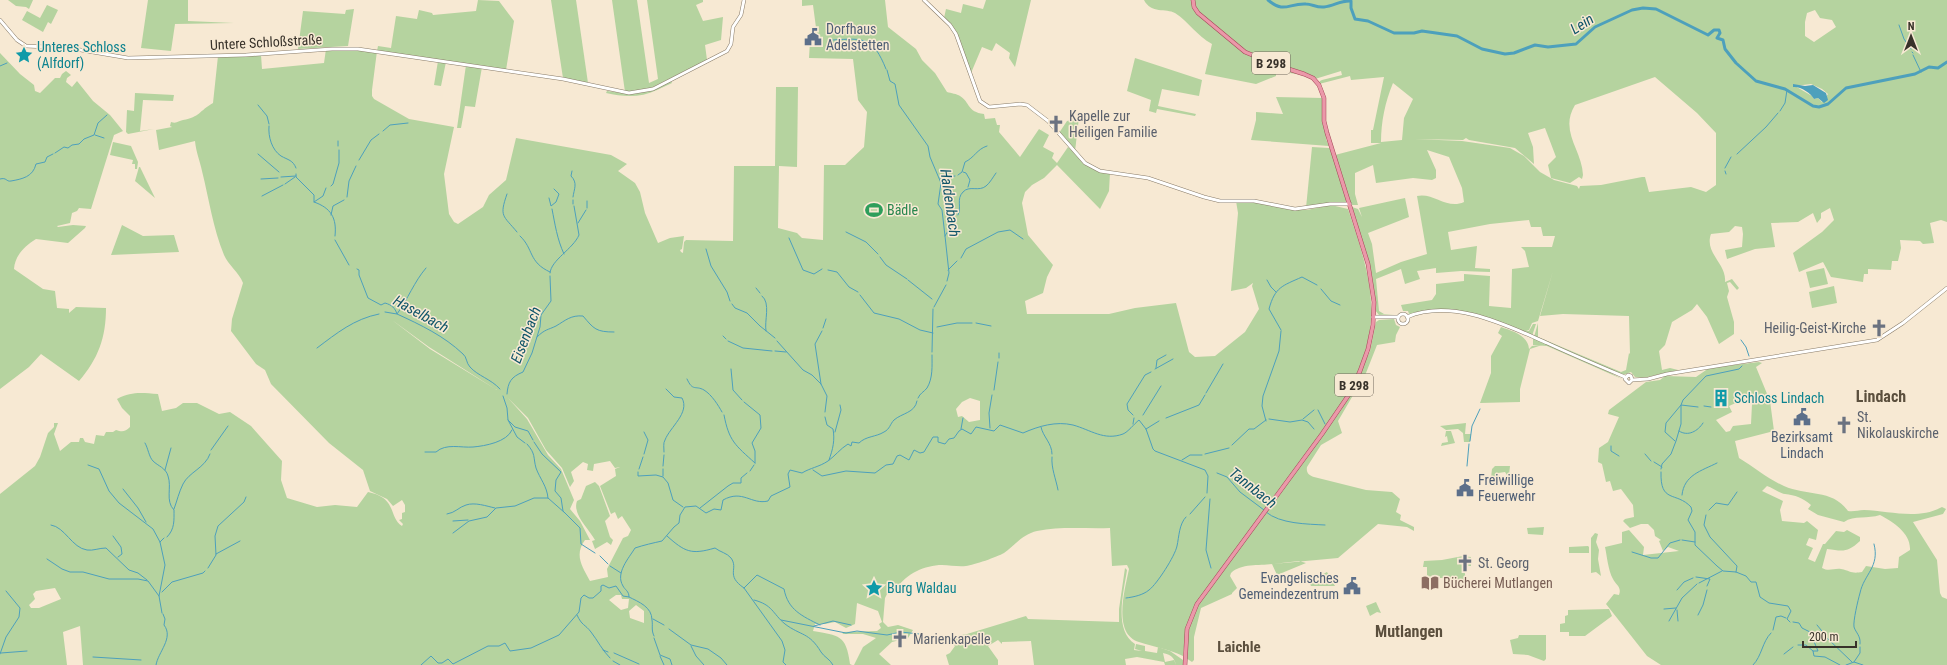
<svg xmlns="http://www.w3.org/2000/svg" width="1947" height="665" font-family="'Roboto Condensed',sans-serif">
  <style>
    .green { fill: #b5d39f; fill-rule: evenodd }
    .water { fill: #4da0bc }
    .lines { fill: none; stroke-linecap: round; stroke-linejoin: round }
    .stream { stroke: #4da0bc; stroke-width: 1 }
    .river { stroke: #4da0bc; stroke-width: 3 }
    .secondary-casing { stroke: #887b68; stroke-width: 4 }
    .primary-casing { stroke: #a34757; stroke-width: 4.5 }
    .secondary { stroke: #fff; stroke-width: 3 }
    .primary { stroke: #eb98a9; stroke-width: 3.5 }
    .labels { text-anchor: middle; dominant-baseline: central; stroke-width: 3; stroke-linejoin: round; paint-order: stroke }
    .shield { fill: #f7e9d3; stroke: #71695d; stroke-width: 1 }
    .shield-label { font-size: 13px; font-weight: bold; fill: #38322a }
    .service-label { font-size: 14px; fill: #4e5e75; stroke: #f7e9d3; text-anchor: start }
    .street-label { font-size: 14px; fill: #38322a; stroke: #f7e9d3 }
    .culture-label { font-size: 14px; fill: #0d838f; stroke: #f7e9d3; text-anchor: start }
    .worship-label { font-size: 14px; fill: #5b616d; stroke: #f7e9d3; text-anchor: start }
    .leisure-label { font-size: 14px; fill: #27864d; stroke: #f7e9d3; text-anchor: start }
    .education-label { font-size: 14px; fill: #785e54; stroke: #f7e9d3; text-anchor: start }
    .water-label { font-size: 15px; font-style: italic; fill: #0f5469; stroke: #f7e9d3 }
    .neighbourhood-label { font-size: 15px; font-weight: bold; fill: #5b4f3d; stroke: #f7e9d3 }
    .quarter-label { font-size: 16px; font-weight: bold; fill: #5b4f3d; stroke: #f7e9d3 }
  </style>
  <rect width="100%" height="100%" fill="#f7e9d3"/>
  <g class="green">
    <path d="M8,0H33L29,9L26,7L16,6Z"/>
    <path d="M148,0H188V21L234,23L175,24L171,51L141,48Z"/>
    <path d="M478,0L499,1L514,21L506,70L482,67L475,107L465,106L461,128H457L466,65L446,62L441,86L434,85L438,61L377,51L372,90V96L374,99L409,119L454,127L444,174L449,214L454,222L458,224L483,207L489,195L506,180L516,138L611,155L627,164L618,171L635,183L640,192L645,213L658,243L670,238L684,236L682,249L680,250L681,252L683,253L684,242L686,240L733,241L734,166H775L776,87H798L797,167L779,166L778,228L797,233L802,238L823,240L824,165H845L864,147L867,112L858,100L853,59L809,58L810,41L819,42L818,35H817L813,5L802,6V0H885L888,27L916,49L922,60L935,73L947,92C951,93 957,94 960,96C970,102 967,112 984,114L985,119L995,118L997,125H1000L999,132L1020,157L1039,129L1049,135L1043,147L1054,153L1052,158L1057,163L1068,147L1092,168L1110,173L1109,191L1100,209L1057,165L1044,178L1032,185L1025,192L1022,203L1028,235L1053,265L1047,277L1043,293L1025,301L1027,314H1109L1135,308L1176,303L1189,352L1195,357L1215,356L1245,332L1259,309L1252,286L1253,283L1246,288L1231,291L1238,213L1236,201L1264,203L1291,210H1307L1331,205L1348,209C1377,294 1385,333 1336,413L1196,603L1186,627L1183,656C1168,649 1154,647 1139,642C1112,634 1125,589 1129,569L1127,565L1112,566L1110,528C1086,529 1061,526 1037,531C1023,534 1015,545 1004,553C997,557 974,565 966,566C958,567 950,565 942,565C925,565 906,574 897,588L889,590L885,598L883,622L888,627L898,625L913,630L908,638L892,642L879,654L891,665H854L863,647L876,638L863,634H843L842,632L877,631L881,628L879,624L882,622L878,611L857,603L855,624L846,628L835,622L825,624H815L813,631C839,636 846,634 850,664L852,665H83L80,626L63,632L67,665H0V494L35,466L40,457L48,433L54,427V423H58L54,434L60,451L71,442H79L80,438H83L85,442L94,444L96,435L104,436L106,432H113L116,430C122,432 125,432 130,427V416L122,408L117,399C132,391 142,393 158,394L162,411L176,408L183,403H197L219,414L230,412L251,426L282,461L281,480L287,498L317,507L335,505L357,507L368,492C398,498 388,517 402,526L403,524L399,520L402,519V513L405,512V505L402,500L393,506L387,499L370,491L363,470L329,443L271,384L265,370L256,364L231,331L232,319L243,283C239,272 228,265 224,255C213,228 209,199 202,171C200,161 196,152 195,141L159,150L156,130L172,127L170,126L171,122C177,124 178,121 183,120C200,117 199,111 213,103L218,56L261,55L262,69L324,63L326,49L377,51L378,46L391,48L396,16L417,19L419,10L432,13L433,15L476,11ZM392,320L429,347L497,390L430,349ZM508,398L528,418L546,450L562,468L570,487L574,481L571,472L583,462L588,464L587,470L593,471L594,464L610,461L615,468L620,467L615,469L616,476L600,486L611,514L615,512L618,519L622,516L631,530L628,536L623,538L607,569L608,577L590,581C582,566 574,555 585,540H590L580,521L570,509L574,500L561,469L548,455L527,419ZM970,398L980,401V420L969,422L962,416L958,417L956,409L962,402ZM55,588L61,599L39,608H31L29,605L35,599L33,594L36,591ZM616,595H621L622,599H629L628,608L621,610L609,600ZM636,605L644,611V623L630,618L629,611Z"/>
    <path d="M551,0H576L588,83L563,78Z"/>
    <path d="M612,0H637L649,83L658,79L647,0H703V2L696,5L703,21L723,17L721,40L705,45L707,60L647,90L625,92Z"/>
    <path d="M986,0H1031L1015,67L1009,58L1010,53L996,43L992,51L982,47L971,73L959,38L944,18L946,9L961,13L963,4L983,9Z"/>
    <path d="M1144,0H1947V222L1941,220L1930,223L1934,243L1923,244L1920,241L1900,240L1901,248L1898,261H1892L1891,270L1868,269V274H1864L1863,282L1831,277L1823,262L1799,272L1793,253L1822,232L1834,220L1830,208L1821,213V218L1817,223L1813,213L1798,222L1771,223L1775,247L1755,249L1727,259L1725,250L1742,247L1743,234L1742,227L1735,226L1729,232L1711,234C1704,253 1727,264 1725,282L1732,279L1739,288L1737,290L1730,282L1727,283L1729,291L1727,297L1734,322V334L1719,344L1707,317L1697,304L1692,310L1672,322L1665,345L1659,351L1662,370L1670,368L1678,370L1643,378L1635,377L1631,372L1623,375L1534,337L1538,323V337L1621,372L1626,370L1629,353L1630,354L1629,316L1563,314L1540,316L1553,271L1538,321L1532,323L1529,330L1526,331H1529L1533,324H1536L1532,336L1506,325L1456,311L1409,314L1408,311H1403L1401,305L1432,300L1436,294V284L1464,281V274L1490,276L1489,306L1511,308L1512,269L1529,267L1525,251L1521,247H1552L1555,236H1543L1541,227H1531L1529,220L1490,224L1448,232L1451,250L1477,246L1475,268L1490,269V272L1461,271L1436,273V268L1417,271L1420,279L1405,284L1401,269L1376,279L1379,311L1384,314H1394L1379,315L1375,310L1372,276L1352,207L1358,209L1362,217L1359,208L1405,198L1409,217L1368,233L1372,244L1376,273L1401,262L1427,254L1417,196C1433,192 1447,210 1464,202L1462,188L1449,157L1427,150L1436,170V178L1432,180L1413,178L1376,183L1373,165L1355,173V194L1358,205H1351L1335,155L1381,143H1371V130H1373L1384,77L1351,80L1350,76L1319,84L1320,81L1322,80L1342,75L1341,71L1315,79L1304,72L1303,75L1276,71V76L1256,84L1205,74L1212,44C1197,36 1189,22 1175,13C1166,8 1151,14 1144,0ZM1815,10L1820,18L1832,20L1836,27L1814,42L1805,36V22L1807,13ZM1655,77L1697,113L1716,133V185L1706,192L1691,187L1649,192L1645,177H1642L1601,185L1580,186L1579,189L1577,186L1554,180L1540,172L1524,156L1510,148L1462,141L1415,139L1463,140L1466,138L1469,140L1515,148L1534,164L1533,147L1528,133L1545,128L1556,157L1548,165L1551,178L1570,183L1579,177L1582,179L1583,175C1582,150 1559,131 1575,105ZM1393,83L1413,99L1404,118L1402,140L1381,142C1381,122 1385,102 1393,83ZM1811,84L1822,89L1828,94L1822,102L1818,98L1814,99L1812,96L1795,86Z"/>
    <path d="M47,5L58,10L51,24L48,22L43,32L22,20L27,11L40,18Z"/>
    <path d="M354,9L348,46L298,49L303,11L345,14L346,10Z"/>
    <path d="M0,53L20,74L34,85L35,91L40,93L55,78H60L62,74L66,71L71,75L67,78L66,82L72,87L77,81L93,101L110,115L123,131L114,135L91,209L79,208L77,211L72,213L70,223L57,226L58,227L73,225L86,226L85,228L68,243L36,239C25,246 15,255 14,269L43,289L55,291L57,308L69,309V313L76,307L106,308C106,338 98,359 79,381L41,354L29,367L0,389Z"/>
    <path d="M1135,58L1202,80L1199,96L1162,89L1158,106L1196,114L1195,116L1157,109L1156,113L1149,111L1151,100L1127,91Z"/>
    <path d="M671,81L672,83C667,85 662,88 657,90C640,98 624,97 606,93L607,91C634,95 646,94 671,81Z"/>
    <path d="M135,93L174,95L173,101L143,100L140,131L154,129L128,134L126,132L127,110L134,111Z"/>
    <path d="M1276,97L1323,98L1326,139L1329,146L1251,140L1256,120V112L1283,114Z"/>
    <path d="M1079,118L1075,151L1059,133L1067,121Z"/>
    <path d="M113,142L131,146L138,162L137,169H135V164H132L133,160L110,155Z"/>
    <path d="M1312,147L1329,148L1331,150L1347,200L1345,203L1306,208Z"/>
    <path d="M139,167H140L155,198L135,181Z"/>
    <path d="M122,225L143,236L174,235L179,252L111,255Z"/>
    <path d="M1824,268L1828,284L1810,288L1806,272Z"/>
    <path d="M1834,286L1837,303L1812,308L1809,292Z"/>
    <path d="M1394,319L1396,325L1400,327L1396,335L1395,342L1377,345L1366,373L1338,421L1342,433L1321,445L1307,467C1306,473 1309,475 1314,477L1366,490L1392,492L1400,499L1396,512L1401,515L1400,520L1414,527V531L1407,527L1378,524L1338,558L1273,564L1299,561L1306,563L1277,575L1272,564C1259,566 1241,563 1231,573L1230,576L1237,588L1232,593V594L1201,608L1194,637V660L1192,662L1186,658L1189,629L1197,607L1341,410L1364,364L1370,351L1376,322L1379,320Z"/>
    <path d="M1501,327C1512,331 1528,335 1529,349L1532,346L1542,345L1530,349L1520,389V402L1480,403L1491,373V356L1502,336L1498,333Z"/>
    <path d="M1533,338L1609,372L1622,379L1547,346L1533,345Z"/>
    <path d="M1759,362L1762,363L1756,367L1770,401L1774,431L1735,441L1739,458C1754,467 1768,479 1784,486C1806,496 1833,489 1848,511C1854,512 1858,510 1864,510C1889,511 1919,520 1942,507L1946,509L1943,514L1913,522L1937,560L1940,593L1942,597L1947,599V665H1661L1647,656L1606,604L1614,594L1619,595C1622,587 1616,585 1613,579C1608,570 1607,556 1605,547L1622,543V532L1629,530L1644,547L1643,555L1679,551L1668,547L1663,551L1659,541L1661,540L1655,536L1654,530L1648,524H1641L1630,528L1623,521L1625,519L1634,517L1633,505L1621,489L1613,491L1610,481L1606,482L1602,464L1598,462L1599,448L1608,442L1619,417L1608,414L1609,410L1646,382L1660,380L1665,376L1696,377L1709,368ZM1740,401L1752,404L1751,424L1733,426L1730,431L1726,432L1716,420L1732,412L1729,406ZM1767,486C1773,488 1779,493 1785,494C1795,495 1803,498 1811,505L1808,509L1818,515L1844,522C1854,515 1868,519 1880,515C1893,522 1911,533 1910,550L1899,557L1898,568L1885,569L1866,566L1862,572C1851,574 1851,571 1841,569C1834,568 1829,572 1822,568L1827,549C1843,551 1847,553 1860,541V537L1847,530L1844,532L1836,531L1825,544H1823L1815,562L1808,559L1813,548L1806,545L1809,538L1816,540L1818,530L1807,521L1804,523L1782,521L1780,510L1783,501L1762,491Z"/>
    <path d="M1466,423L1465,434H1471L1470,442H1464L1463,433L1458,429L1446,430L1440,426Z"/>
    <path d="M1446,431H1451L1455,443L1441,446L1442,443L1448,442L1447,436L1445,437Z"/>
    <path d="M1495,466H1510L1509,475H1507L1505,472L1498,473V477L1491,478L1492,469Z"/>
    <path d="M595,482L599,486L610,516L605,521L610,537L613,540L611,545L607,542L595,549L592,541L595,540C589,529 572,514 577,501L581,499L586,486Z"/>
    <path d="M1544,527L1543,535L1528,534L1527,528Z"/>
    <path d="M1595,533L1598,534L1596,542L1599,550L1598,559L1601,576L1596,572L1591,573V538Z"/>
    <path d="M1588,546L1589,547V553H1569V547Z"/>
    <path d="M1463,556L1471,557V566H1464L1466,583L1463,586L1457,581H1453L1449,578H1427V567H1423L1424,561L1442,560Z"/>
    <path d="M1125,568L1127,570C1124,591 1113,630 1135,644L1134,650L1142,651L1135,649L1136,644L1145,646V651L1157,653L1158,647L1170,651L1183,660L1184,665H1176C1174,657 1171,655 1163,653L1165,662L1174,660L1176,665H1165L1164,662L1137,657L1125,659L1126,665H1034L1031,641L1002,642V644L998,640L988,646L998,660V665H949L946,655L950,653L955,646L946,638L967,634L1026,616L1028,619L1119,622V609Z"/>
    <path d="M1327,572L1335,586H1311L1310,584L1317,580L1318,583L1324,580L1321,575Z"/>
    <path d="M1376,602L1381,613L1377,612L1370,616L1366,606Z"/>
    <path d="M1609,609L1612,616L1585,636H1569V632H1560V624L1565,623V616L1568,615V610Z"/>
    <path d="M1519,635H1546V659L1544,661L1528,655L1513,654L1510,640L1518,638Z"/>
  </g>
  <path class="water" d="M1793,84L1805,86L1813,85L1826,93L1828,100L1824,103L1818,98L1814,99C1811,93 1800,86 1793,87Z"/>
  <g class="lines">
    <g class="stream">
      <path d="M1899,25L1904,39L1911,49"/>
      <path d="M833,40C865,38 873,37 886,69"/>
      <path d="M1912,52L1913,53"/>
      <path d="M1913,55L1921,72"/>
      <path d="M0,66L7,63"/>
      <path d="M887,70L890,81L895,84L899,105L928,146L930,157L941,183L938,204L942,210L945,236L949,273L947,281"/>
      <path d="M258,105L267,116L269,124"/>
      <path d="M1780,111L1785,103L1787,90"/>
      <path d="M269,126C268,137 272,150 281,156C288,160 293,160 296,168"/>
      <path d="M383,131L390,125L408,123"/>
      <path d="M95,135L104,138"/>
      <path d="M338,141V146"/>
      <path d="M55,153L64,147L68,148L72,145L79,144L84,139L94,135L98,123L107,115"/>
      <path d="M258,154L279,172"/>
      <path d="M1737,154L1766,127L1778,113"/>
      <path d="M359,160L371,140L379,134"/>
      <path d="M1725,168L1731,157"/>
      <path d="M572,171L571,176C578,183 574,189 573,197"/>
      <path d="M1725,171L1726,174"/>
      <path d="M963,172L966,173L970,180L968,187"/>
      <path d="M296,174V177L314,195V202C331,208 337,218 335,236"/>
      <path d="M958,175L962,172L965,162C974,158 977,149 987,146"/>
      <path d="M281,177L296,176"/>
      <path d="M940,178L955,176"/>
      <path d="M0,179C7,177 6,182 11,181C22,179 33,177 36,164L45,162L47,157L53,154"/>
      <path d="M261,179L278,178"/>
      <path d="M285,184L295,177"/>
      <path d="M331,186L333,184L339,163V150"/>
      <path d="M507,194C499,217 503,215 517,232"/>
      <path d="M262,196L283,185"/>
      <path d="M347,197L349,181L356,166"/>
      <path d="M549,198L551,206L556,202L559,194L554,189"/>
      <path d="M573,200V204"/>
      <path d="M587,201V208"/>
      <path d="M314,202L323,196L326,188"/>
      <path d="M552,209C555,224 557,239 564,254"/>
      <path d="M331,215L333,206L344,200"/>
      <path d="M958,215C962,207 956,199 963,192C969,185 979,192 986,186C990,183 993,177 996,173"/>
      <path d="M578,223L586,210"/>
      <path d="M846,232L866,242L878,254"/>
      <path d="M520,236C534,249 528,262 550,272"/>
      <path d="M945,236L955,219"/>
      <path d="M789,238L803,270L814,274L822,269"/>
      <path d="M335,240L349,265"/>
      <path d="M706,249L711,266L727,292L730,301"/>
      <path d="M880,257L886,265L907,279"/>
      <path d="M961,258L966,249L998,232L1010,230L1023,239"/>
      <path d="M357,269L359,270V275L368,298L381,305L385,303C392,305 395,308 397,314C421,325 444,336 463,354C467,357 466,363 470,367C478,376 491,379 500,389"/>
      <path d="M828,270L837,272L849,287L858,292"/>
      <path d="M948,270L957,261"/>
      <path d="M550,273C551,260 573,249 579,235L574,206"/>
      <path d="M908,280L932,299"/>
      <path d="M1267,280L1271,287L1276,292"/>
      <path d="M756,288L760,293"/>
      <path d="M1321,289L1331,301L1340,305"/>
      <path d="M860,295L874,313L899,319L920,330L933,333"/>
      <path d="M762,296C771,303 764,321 766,331"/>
      <path d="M732,304L735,308L747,313L760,326L775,338"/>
      <path d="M934,307L946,285"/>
      <path d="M385,312L397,314C408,299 414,282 426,268"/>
      <path d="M976,323L991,326"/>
      <path d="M937,327L957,323H972"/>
      <path d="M823,328L826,319"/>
      <path d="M1281,330L1269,309C1275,287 1282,286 1302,277L1317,285"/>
      <path d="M723,336L726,339"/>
      <path d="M537,337C545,329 548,330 556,326C566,320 571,315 583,316C594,329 596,332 614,332"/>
      <path d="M1741,340L1746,347L1749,356"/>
      <path d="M728,341L743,348L772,351"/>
      <path d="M777,341L803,370L812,375L821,384L827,396L825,412"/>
      <path d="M317,348C337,333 354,319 379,314"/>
      <path d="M775,351L786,352"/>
      <path d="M932,352L933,309"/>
      <path d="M999,358V353"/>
      <path d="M1156,368L1157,360L1166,355"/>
      <path d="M731,369L733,390L742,400"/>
      <path d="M1155,369L1173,359"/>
      <path d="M687,379C693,392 695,385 704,390C712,395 718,405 722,412"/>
      <path d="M821,384L815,344L822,331"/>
      <path d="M994,390L998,362"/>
      <path d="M1206,393L1223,364"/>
      <path d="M507,394C508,382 511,377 523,372L532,353L540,327L541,315L551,301L550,276"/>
      <path d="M503,396L507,408L508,420L515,427L528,431L533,440"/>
      <path d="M918,398C920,393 924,392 927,388C933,378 932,366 932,355"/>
      <path d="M744,402L760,415L761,428L752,443L755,451V463"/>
      <path d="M1704,406L1711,407"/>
      <path d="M1318,410L1325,424"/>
      <path d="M724,415C729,441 735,445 755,463"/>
      <path d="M1133,415L1128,410L1127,404L1145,375L1151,372"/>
      <path d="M1143,415L1161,386"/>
      <path d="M825,417L827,425L833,429C835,440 833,449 829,460"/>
      <path d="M1166,418L1199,405L1205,395"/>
      <path d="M1269,419L1290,422L1302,420L1308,422L1314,429"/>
      <path d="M1303,419L1314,410"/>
      <path d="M508,420L517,437L525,443"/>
      <path d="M1266,421L1262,406L1263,396L1279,351L1281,331"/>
      <path d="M1133,424L1134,418"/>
      <path d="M1041,427C1043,437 1052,443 1052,454"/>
      <path d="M990,428L989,413L992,395"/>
      <path d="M961,429L963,418"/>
      <path d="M1146,429L1159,421"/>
      <path d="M1679,431C1688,437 1698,431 1703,423"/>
      <path d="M835,432L841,410L840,405"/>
      <path d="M1470,441L1472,426L1480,409"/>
      <path d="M1675,441L1665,432L1666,423L1681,405L1698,407"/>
      <path d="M534,442L542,454L561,472L556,480L555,491L561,498L563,511L580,528L581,544L595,553"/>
      <path d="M145,443C148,448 149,457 153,461C158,466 166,468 168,476C172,487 165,501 174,510C174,520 175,529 167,537"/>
      <path d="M527,444C536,454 533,457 536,468C540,479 547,486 548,498"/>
      <path d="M1232,445L1249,429H1254L1266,420"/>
      <path d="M1611,446V451L1619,456"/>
      <path d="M211,450L228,426"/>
      <path d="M425,452H436C446,443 461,448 473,447C485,446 507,442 512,430"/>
      <path d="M664,452C664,448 663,443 665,440C670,427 690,413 682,398L674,397L666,389"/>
      <path d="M644,454L648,440L644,432"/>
      <path d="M1205,454L1229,448"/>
      <path d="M1645,454L1651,461"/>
      <path d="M1052,457C1051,468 1056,479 1058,490"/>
      <path d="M1182,460L1190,455H1202"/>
      <path d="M1654,462L1662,467"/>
      <path d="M88,465L99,469L109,491L119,503L153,529L160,542L165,565L159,596L162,613"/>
      <path d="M663,466L664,455"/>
      <path d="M1467,466L1469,444"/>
      <path d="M639,469L643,457"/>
      <path d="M1661,469L1662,464L1671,454L1676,441L1681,424V405L1683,400L1706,376L1739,369L1742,366"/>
      <path d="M165,470L171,448"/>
      <path d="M813,470L822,476L846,471L875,473L886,465L893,464L897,456L900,455L909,460L914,450L920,453L924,452L933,437H938V442L945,444L949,439L954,438L959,431L962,429L971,434L976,427L994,431L1000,425L1023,433C1039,426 1056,421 1073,425C1091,430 1104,441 1123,434C1128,432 1134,424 1139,420L1146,429L1153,449L1155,451L1205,470L1208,476L1207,493"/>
      <path d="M750,471L754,465"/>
      <path d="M638,472V476L656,475L663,477L668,483L673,500L683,507"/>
      <path d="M1661,472C1660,504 1676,491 1691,507L1692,511L1688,520L1695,532V545L1717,566L1723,571L1736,572L1746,576L1751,582H1756L1760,597L1769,603L1788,606L1791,611L1787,619L1790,622"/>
      <path d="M1217,473L1227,477L1240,492L1264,510"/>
      <path d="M663,476V469"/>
      <path d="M123,489L138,508L146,522"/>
      <path d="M1682,495C1684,475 1701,471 1717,463"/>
      <path d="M1210,499L1206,550L1211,568"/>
      <path d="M700,508L728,486L733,483H741V478L747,473"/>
      <path d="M174,509C177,501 179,492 183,484C189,472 205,468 210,454"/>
      <path d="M1709,510L1716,503L1728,505L1737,492"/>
      <path d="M1266,512C1280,524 1307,524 1325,525"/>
      <path d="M447,514C455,513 459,507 466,505C475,502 486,506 495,508"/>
      <path d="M1190,514L1205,497"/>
      <path d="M1706,515L1704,525L1710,537L1737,566L1736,572"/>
      <path d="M453,521L468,520"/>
      <path d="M51,525C65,527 72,548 87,550C93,551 99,548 106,548L129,570L138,573L147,580"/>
      <path d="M453,533L469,521L487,517L496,508L515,506L534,498H548L565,513"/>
      <path d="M113,536L121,547L122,554L118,557"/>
      <path d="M667,536C685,552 691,555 715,548C720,552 727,553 731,558C739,569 725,575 744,588L782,641L785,650L783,662L786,665"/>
      <path d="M1682,540L1695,542"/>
      <path d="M160,542L164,538"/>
      <path d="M1632,552L1651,558H1658L1670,543L1680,540"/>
      <path d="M216,554L240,541"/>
      <path d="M600,556L608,564"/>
      <path d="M47,559L62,569L70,572H83L109,579H138L148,581L159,596"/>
      <path d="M610,566L621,573"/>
      <path d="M208,568L216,555L215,536L218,526L244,502L246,497"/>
      <path d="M1696,577L1710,579L1707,586"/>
      <path d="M1699,583L1722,571"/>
      <path d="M744,588L757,575L784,589C788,610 802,616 820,625"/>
      <path d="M1677,590L1684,582L1693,578"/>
      <path d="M162,592L172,582L203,573L205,571"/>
      <path d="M629,597C639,602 652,607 652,620C653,626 651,630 654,636"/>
      <path d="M1126,598C1134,597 1143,595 1149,590C1157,584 1175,556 1177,546C1179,537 1179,524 1186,517"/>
      <path d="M754,600C773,605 772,613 785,624C801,636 809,632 821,652C824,657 830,659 833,665"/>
      <path d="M1664,609L1676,608"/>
      <path d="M1677,610L1678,621"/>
      <path d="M577,615C582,626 585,624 591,632C598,641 602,650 610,658"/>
      <path d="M1698,615L1703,605L1707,590"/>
      <path d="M653,619L664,625"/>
      <path d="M781,620L846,633L857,631L887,635L901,632L919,634"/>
      <path d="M1669,621L1682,598L1697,584"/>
      <path d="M1793,622L1799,623L1802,628L1810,632L1818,651H1813L1814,656L1825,657L1840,665"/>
      <path d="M1817,625L1826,636"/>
      <path d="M814,626L833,621L851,625"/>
      <path d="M669,629L691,645L708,649L721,658L727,665"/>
      <path d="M1773,630L1776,617L1781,616L1786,618"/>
      <path d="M654,638L660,655L670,659L672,665"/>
      <path d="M1827,638L1852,662"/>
      <path d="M1860,644C1861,636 1856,633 1854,627C1853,621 1858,600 1860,593C1864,574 1880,567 1874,544"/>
      <path d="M1798,645H1806L1813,651"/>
      <path d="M691,646L696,656L704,665"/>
      <path d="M603,650L608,652"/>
      <path d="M1,653L27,651"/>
      <path d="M614,653L639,664"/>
      <path d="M0,654L6,637L19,617L20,608L6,591"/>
      <path d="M1784,654L1793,647"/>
      <path d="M660,656L664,665"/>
      <path d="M93,657L141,660"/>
      <path d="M613,661L620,665"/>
      <path d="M1854,662L1860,653V647"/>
      <path d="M156,665C158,652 174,638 164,625L165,619L163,614"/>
      <path d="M421,665L431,656L438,663H442L448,659L453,664L488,646H499L505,643L510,651L531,648L559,635L579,612L581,598L584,595L589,598H593L601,591V586L603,585L609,588L616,586L623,596L629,597C629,591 625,590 623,586C615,573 629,558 635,548C644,545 653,543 662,541L674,527L679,523L680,515L685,507L696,506L706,513L714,509L721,510L723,500C743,489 751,505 768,501L771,496L790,487L788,474L790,470L802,473C810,468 819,467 828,461C835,456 840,449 848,444L851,446L852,442L859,443C866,436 876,437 884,432C890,429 890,424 894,420C902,413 915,413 917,401"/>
      <path d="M1753,665C1762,656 1762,642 1771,633"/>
      <path d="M1846,665L1854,662L1863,665"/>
    </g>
    <path class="river" d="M1268,0C1285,14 1288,3 1306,4C1312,4 1317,8 1324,7C1334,6 1341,0 1351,1V8L1355,19L1368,21L1394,33H1414L1422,31L1457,36L1482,49L1505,54L1514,53L1535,45L1548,47L1576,44L1595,27L1632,10L1643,8L1656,9L1708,35L1714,30H1719L1720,33L1717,38L1723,40L1725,49L1736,63L1756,81L1785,89L1813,106L1819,107L1828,104L1846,88L1915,74L1929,67L1938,68L1947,62"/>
    <g class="secondary-casing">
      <g id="secondary">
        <path d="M924,0L950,25L956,34L980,101L989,107L1020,104L1027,105L1048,121L1085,163L1100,171L1148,178L1204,197L1220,201H1254L1295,209L1330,204H1350"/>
        <path d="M0,20L17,40L26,46L69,48L128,58L246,55L332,49H358L563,79L629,93L653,89L727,51L731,44L733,27L741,15L744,0"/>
        <circle cx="1403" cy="319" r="5"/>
        <path d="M1373,317H1398"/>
        <path d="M1407,317C1452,298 1506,325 1547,343C1573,355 1599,366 1625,377"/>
        <path d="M1632,380L1631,376L1628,375L1625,379L1629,383L1632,380L1648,379L1667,374L1877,340L1903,323L1947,288"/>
      </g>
    </g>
    <g class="primary-casing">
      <path id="primary" d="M1185,665L1187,629L1197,604L1322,434L1350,393L1360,371L1368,349L1373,325L1374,302L1368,264L1327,133L1324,121V98L1319,85L1313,78L1304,74L1279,66L1245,52L1198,13L1194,7L1193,0"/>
    </g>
    <use href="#secondary" class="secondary"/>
    <use href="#primary" class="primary"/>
  </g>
  <defs>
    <g id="civic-bare" transform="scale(1.38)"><path d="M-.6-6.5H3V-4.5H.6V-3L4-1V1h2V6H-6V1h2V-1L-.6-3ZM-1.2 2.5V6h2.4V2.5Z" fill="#5c6f8a" stroke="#f7e9d3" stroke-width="2.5" paint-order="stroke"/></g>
    <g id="sight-bare" transform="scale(1.38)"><path d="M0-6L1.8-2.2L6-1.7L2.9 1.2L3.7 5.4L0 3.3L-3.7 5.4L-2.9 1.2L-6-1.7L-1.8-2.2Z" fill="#0f9aa8" stroke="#f7e9d3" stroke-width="2.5" paint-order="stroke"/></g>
    <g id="church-bare" transform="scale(1.38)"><path d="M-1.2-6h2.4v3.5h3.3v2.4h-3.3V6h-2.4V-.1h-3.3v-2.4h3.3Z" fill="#6b7280" stroke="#f7e9d3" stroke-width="2.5" paint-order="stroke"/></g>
    <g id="stadium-bare" transform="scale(1.38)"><path d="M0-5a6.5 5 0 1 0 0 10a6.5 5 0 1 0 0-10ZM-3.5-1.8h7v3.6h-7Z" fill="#2e9e5b" stroke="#f7e9d3" stroke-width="2.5" paint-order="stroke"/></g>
    <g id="building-bare" transform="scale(1.38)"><path d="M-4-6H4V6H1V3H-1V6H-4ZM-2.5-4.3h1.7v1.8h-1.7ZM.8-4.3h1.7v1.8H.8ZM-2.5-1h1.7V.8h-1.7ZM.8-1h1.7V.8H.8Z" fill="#0f9aa8" stroke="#f7e9d3" stroke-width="2.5" paint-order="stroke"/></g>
    <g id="library-bare" transform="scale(1.38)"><path d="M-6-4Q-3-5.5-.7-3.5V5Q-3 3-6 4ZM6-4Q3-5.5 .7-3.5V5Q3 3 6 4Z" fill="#8d6e63" stroke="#f7e9d3" stroke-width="2.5" paint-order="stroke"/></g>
  </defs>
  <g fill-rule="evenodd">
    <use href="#civic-bare" x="813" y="37"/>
    <use href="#sight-bare" x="24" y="55"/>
    <use href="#church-bare" x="1056" y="124"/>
    <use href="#stadium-bare" x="874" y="210"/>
    <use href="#church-bare" x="1879" y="328"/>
    <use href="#building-bare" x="1721" y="398"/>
    <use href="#civic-bare" x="1802" y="417"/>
    <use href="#church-bare" x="1844" y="425"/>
    <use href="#civic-bare" x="1465" y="488"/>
    <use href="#church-bare" x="1465" y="563"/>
    <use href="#library-bare" x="1430" y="583"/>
    <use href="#civic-bare" x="1352" y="586"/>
    <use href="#sight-bare" x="874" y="588"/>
    <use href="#church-bare" x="900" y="639"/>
  </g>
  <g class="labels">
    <g class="shield">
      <rect x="1252" y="52" width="38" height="22" rx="3"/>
      <rect x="1335" y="374" width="38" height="22" rx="3"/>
    </g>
    <g class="shield-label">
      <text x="1271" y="63">B 298</text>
      <text x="1354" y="385">B 298</text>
    </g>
    <g class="service-label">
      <text x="826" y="29">Dorfhaus<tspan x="826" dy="16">Adelstetten</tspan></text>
      <text x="1802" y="437" text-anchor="middle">Bezirksamt<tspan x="1802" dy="16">Lindach</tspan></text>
      <text x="1478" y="480">Freiwillige<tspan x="1478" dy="16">Feuerwehr</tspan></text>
      <text x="1339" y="578" text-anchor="end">Evangelisches<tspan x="1339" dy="16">Gemeindezentrum</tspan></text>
    </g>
    <g class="street-label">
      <text transform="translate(266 42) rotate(-3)">Untere Schloßstraße</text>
    </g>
    <g class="culture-label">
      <text x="37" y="47">Unteres Schloss<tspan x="37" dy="16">(Alfdorf)</tspan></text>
      <text x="1734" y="398">Schloss Lindach</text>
      <text x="887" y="588">Burg Waldau</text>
    </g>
    <g class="worship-label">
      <text x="1069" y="116">Kapelle zur<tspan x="1069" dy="16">Heiligen Familie</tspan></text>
      <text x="1866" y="328" text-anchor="end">Heilig-Geist-Kirche</text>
      <text x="1857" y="417">St.<tspan x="1857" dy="16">Nikolauskirche</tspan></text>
      <text x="1478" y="563">St. Georg</text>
      <text x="913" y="639">Marienkapelle</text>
    </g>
    <g class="leisure-label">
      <text x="887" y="210">Bädle</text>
    </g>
    <g class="education-label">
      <text x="1443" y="583">Bücherei Mutlangen</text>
    </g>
    <g class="water-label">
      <text transform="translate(1582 24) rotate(-33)">Lein</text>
      <text transform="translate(950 203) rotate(82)">Haldenbach</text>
      <text transform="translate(421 314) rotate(29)">Haselbach</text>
      <text transform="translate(526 335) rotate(-69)">Eisenbach</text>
      <text transform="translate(1253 488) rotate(38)">Tannbach</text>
    </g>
    <g class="neighbourhood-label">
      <text x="1239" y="647">Laichle</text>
    </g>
    <g class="quarter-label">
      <text x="1881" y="396">Lindach</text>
      <text x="1409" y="631">Mutlangen</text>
    </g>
  </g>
  <g transform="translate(1911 36)" stroke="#f7e9d3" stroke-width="3" paint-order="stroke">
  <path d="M0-3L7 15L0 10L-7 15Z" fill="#38322a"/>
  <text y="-6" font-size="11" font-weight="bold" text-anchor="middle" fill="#38322a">N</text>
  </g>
  <path d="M1803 641v6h53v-6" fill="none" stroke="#38322a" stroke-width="2"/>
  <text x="1809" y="641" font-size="12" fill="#38322a" stroke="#f7e9d3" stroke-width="3" paint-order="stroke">200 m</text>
</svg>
